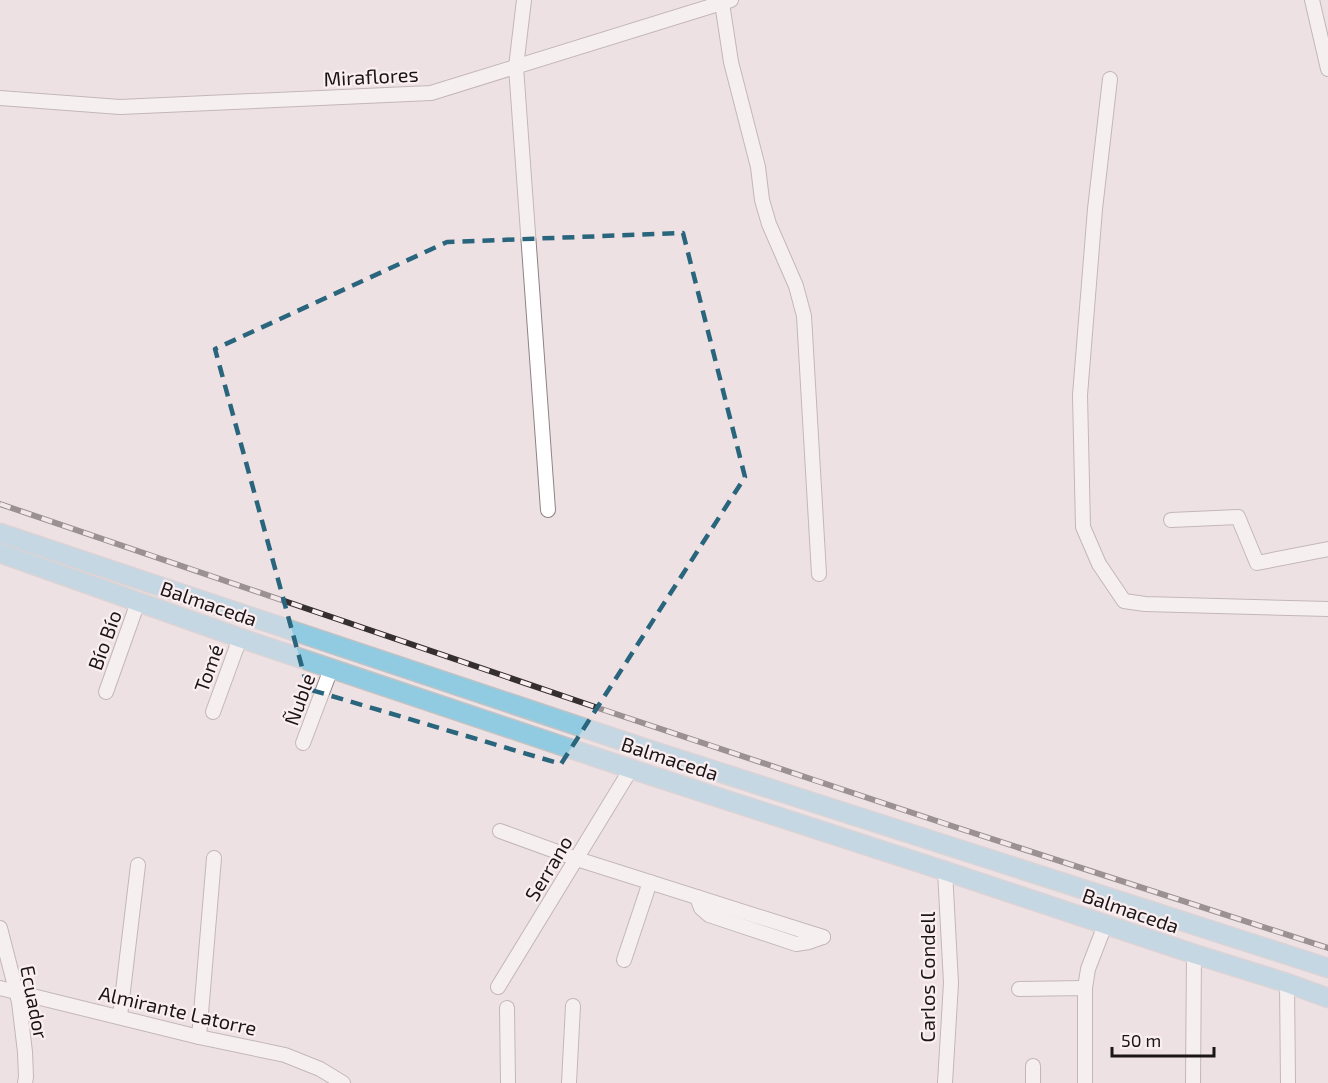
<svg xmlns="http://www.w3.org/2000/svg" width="1328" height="1083" font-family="'Exo 2',sans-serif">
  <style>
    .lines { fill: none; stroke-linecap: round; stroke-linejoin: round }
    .minor-casing { stroke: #8e8285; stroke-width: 16 }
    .major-casing { stroke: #c3c2c3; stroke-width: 21 }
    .minor { stroke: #fff; stroke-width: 14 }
    .major { stroke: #91cbe1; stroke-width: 18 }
    .rail-casing { stroke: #352f31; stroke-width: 6 }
    .rail { stroke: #fbeef1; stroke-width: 4; stroke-dasharray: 11; stroke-linecap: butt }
    .marked { fill: none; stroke: #29657c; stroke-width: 4.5; stroke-dasharray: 12 8; stroke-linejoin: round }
    .labels { text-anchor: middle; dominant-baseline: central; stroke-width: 4.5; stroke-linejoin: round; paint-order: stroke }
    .street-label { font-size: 20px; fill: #1a1617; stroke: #fbeef1 }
  </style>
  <rect width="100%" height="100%" fill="#eee1e3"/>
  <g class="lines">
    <g class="minor-casing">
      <g id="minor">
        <path d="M524,0L516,67L548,510"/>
        <path d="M1312,0L1328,69"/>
        <path d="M722,3L731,62L758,167L762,200L769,224L796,286L804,316L819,574"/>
        <path d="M1110,79L1095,209L1080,395L1083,527L1099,564L1124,601L1145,604L1328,609"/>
        <path d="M0,98L120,107L431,93L731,0"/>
        <path d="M1171,520L1238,517L1257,563L1328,549"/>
        <path d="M106,692L138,602"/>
        <path d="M213,712L240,638"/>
        <path d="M303,743L331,669"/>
        <path d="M500,831L577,859L823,937"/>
        <path d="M945,871L951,983L945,1083"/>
        <path d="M697,897L701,908L709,915L796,944L809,942L823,937"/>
        <path d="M0,928L19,1002L25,1052L26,1077L25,1083"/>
        <path d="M624,960L650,882"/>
        <path d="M1287,983L1288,1083"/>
        <path d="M498,987L631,769"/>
        <path d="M0,988L199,1037L285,1055L320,1069L343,1083"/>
        <path d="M1085,988L1088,969L1105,925"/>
        <path d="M1019,989L1085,988V1083"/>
        <path d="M507,1008L508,1083"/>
        <path d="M120,1016L138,865"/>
        <path d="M199,1037L214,858"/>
        <path d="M569,1083L573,1006"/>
        <path d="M1033,1083V1066"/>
        <path d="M1193,1083L1194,954"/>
      </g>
    </g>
    <g class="major-casing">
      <g id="major">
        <path d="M0,533L644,748L1328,968"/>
        <path d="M0,553L240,638L631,769L945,871L1194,954L1287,983L1328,998"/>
      </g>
    </g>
    <use href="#minor" class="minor"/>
    <use href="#major" class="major"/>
    <g class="rail-casing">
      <path id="rail" d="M0,504L604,710L949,825L1328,948"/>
    </g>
    <use href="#rail" class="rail"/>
  </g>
  <path d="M0 0H1328V1083H0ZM683,233L745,477L561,764L308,689L215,349L447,242Z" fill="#eee1e3" fill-opacity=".55" fill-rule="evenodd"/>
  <path class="marked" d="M683,233L745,477L561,764L308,689L215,349L447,242Z"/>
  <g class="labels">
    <g class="street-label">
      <text transform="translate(371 76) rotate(-3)">Miraflores</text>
      <text transform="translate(209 603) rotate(19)">Balmaceda</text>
      <text transform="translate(104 640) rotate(-70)">Bío Bío</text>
      <text transform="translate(208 668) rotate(-70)">Tomé</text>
      <text transform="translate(299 699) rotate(-70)">Ñuble</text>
      <text transform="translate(670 758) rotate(18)">Balmaceda</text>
      <text transform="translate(548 868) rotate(-59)">Serrano</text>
      <text transform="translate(1131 910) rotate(19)">Balmaceda</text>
      <text transform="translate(927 977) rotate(-90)">Carlos Condell</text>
      <text transform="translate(35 1002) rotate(79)">Ecuador</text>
      <text transform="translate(178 1010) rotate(13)">Almirante Latorre</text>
    </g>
  </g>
  <path d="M1112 1047v9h102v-9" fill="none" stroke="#1a1617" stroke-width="3"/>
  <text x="1121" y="1047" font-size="18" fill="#1a1617" stroke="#fbeef1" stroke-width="4.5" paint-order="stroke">50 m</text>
</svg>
